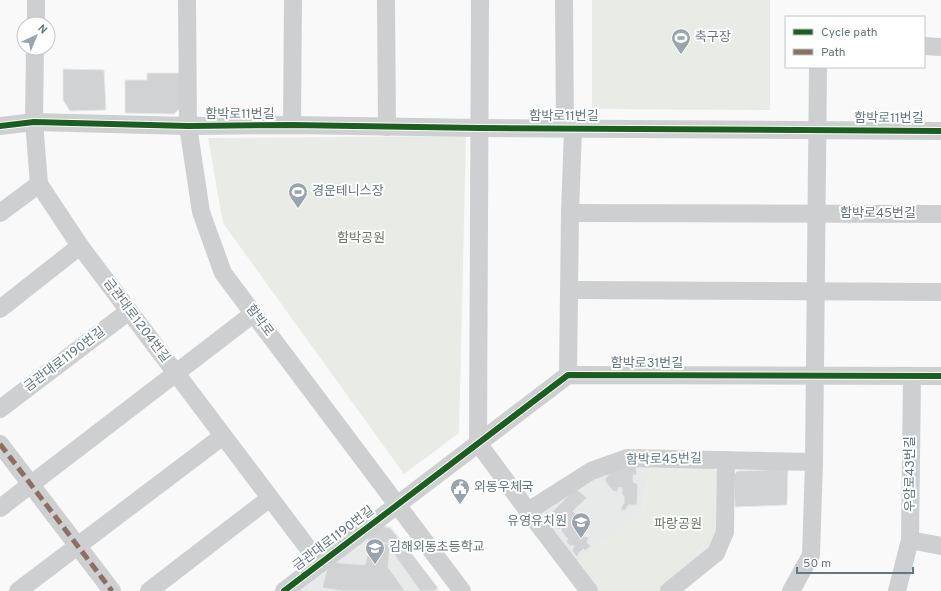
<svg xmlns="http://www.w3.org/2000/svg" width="941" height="591" font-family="Overpass,'Noto Sans KR',sans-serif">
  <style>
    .built { fill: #e8e9e9 }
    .green { fill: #e8ebe6 }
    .building { fill: #d0d2d3; stroke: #e8e8e8 }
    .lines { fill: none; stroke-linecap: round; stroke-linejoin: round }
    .minor { stroke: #cecfd0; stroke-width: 18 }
    .quiet { stroke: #8d6e63; stroke-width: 5; stroke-dasharray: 10 5; stroke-linecap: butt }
    .cycleway-casing { stroke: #fff; stroke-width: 8 }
    .cycleway { stroke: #1b5e20; stroke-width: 6 }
    .labels { text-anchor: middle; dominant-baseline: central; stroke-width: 4; stroke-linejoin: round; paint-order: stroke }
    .poi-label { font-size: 13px; fill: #657683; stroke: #fff; text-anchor: start }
    .street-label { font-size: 13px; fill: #657683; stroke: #fff }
    .park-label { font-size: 13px; fill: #687a64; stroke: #fff }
  </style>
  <rect width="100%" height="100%" fill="#f9f9f9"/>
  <g class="built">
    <path d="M651,464L642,511L574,565L534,512L586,475Z"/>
    <path d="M382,525L391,527L440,591H297Z"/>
  </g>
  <g class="green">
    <path d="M592,0H770V110L592,109Z"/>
    <path d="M466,136L459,433L404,474L223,223L208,138Z"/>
    <path d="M651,464L710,465L721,474L717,536L706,553L671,591H596L574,565L642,511Z"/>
  </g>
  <g class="building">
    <path d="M63,69L104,70L106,110L70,111L63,100Z"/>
    <path d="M147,73H183L184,104L174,114L125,113V80H147Z"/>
    <path d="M636,466L637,475H633V480L634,483H637L638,487L637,505H628L626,510L622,511L621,508L624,503V496L622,495V488L619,487L617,492L613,491L605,481V479L609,474H607L621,467Z"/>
    <path d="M788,469L787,505L735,507L734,475L737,471Z"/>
    <path d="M575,489L578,490L587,498L573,511L576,514V520L578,523L576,526L584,537L586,536L589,538L587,542L591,546L585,551L583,549L578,554L579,555L577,557L572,551L574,546L572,545L571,547L566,541L568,539L561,531L562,530L561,528L559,530L548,516Z"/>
    <path d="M383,526L390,528L399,539L394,544L368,541V538Z"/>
    <path d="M402,541L438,588L434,591H420L391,550Z"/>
    <path d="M370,543L390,544L388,567L405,591H343L322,588L329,562L365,565Z"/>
  </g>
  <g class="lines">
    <g class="minor">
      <path d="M187,0L188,126L201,212L223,273L462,591"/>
      <path d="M386,0L387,127"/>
      <path d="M480,0L478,443L528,511L589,591"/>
      <path d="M564,0L565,128"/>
      <path d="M36,24V0"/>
      <path d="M924,46L941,47"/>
      <path d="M35,48L34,122L39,184L80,246L320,564"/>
      <path d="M292,125L293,0"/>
      <path d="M0,126L34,122L188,126L292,125L480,128L941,131"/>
      <path d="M0,213L39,184"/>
      <path d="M570,213L941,214"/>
      <path d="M570,290L941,292"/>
      <path d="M0,309L80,246"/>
      <path d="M568,375L570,213L573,128"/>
      <path d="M912,376L910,540L941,546"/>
      <path d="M0,409L129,311"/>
      <path d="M0,444L112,591"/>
      <path d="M0,508L253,314"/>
      <path d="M528,511L591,471L627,458L814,462"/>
      <path d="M18,591L223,436"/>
      <path d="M149,591L270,498"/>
      <path d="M284,591L568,375L941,376"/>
      <path d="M669,591L716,553L725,532L726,460"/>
      <path d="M791,591L811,555L814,462L818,67"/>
      <path d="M897,591L910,540"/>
    </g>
    <path class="quiet" d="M0,444L112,591"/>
    <g class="cycleway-casing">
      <g id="cycleway">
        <path d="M0,126L34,122L188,126L292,125L480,128L941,131"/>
        <path d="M284,591L568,375L941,376"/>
      </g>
    </g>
    <use href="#cycleway" class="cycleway"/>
  </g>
  <defs>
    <g id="stadium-pin" transform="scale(1)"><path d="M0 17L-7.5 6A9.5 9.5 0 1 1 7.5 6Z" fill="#99a4ac" stroke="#fff"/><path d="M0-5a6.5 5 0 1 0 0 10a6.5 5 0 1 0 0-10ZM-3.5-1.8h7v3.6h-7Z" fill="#fff"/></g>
    <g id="civic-pin" transform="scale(1)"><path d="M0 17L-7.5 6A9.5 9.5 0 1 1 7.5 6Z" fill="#99a4ac" stroke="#fff"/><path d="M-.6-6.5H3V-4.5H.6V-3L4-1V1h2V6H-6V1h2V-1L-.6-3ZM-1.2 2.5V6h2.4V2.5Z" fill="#fff"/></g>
    <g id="school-pin" transform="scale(1)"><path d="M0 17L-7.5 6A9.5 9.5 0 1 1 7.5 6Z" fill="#99a4ac" stroke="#fff"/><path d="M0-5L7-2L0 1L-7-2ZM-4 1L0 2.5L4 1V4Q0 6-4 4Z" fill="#fff"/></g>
  </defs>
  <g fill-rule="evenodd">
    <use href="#stadium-pin" x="681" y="38"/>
    <use href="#stadium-pin" x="298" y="192"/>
    <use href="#civic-pin" x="460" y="488"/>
    <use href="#school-pin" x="581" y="522"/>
    <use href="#school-pin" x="375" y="548"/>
  </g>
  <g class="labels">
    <g class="poi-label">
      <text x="695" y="38">축구장</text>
      <text x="312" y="192">경운테니스장</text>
      <text x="474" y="488">외동우체국</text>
      <text x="567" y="522" text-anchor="end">유영유치원</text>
      <text x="389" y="548">김해외동초등학교</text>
    </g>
    <g class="street-label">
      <text x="240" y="115">함박로11번길</text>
      <text x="564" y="117">함박로11번길</text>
      <text x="889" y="119">함박로11번길</text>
      <text x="878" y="214">함박로45번길</text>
      <text transform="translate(136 321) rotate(53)">금관대로1204번길</text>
      <text transform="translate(259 321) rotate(53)">함박로</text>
      <text transform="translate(65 360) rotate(-37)">금관대로1190번길</text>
      <text x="647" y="364">함박로31번길</text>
      <text transform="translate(664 460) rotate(-1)">함박로45번길</text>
      <text transform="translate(911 474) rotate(-90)">우암로43번길</text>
      <text transform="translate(334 539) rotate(-37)">금관대로1190번길</text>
    </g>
    <g class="park-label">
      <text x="361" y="239">함박공원</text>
      <text x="678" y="525">파랑공원</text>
    </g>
  </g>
  <rect x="785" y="16" width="140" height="52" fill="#ffffff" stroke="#c1c8cd"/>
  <rect x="793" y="29" width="20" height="6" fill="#1b5e20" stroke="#c1c8cd"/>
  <text x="821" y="36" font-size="12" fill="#657683">Cycle path</text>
  <rect x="793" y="49" width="20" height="6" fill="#8d6e63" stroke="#c1c8cd"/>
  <text x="821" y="56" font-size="12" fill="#657683">Path</text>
  <g transform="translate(36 36) rotate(44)"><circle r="19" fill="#ffffff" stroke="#c1c8cd"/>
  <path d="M0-3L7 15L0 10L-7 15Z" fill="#99a4ac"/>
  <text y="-6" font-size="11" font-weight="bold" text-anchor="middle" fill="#657683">N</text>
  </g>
  <path d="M797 567v6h116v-6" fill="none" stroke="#657683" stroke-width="2"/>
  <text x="803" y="567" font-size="12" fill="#657683" stroke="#ffffff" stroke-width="3" paint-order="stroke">50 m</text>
</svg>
